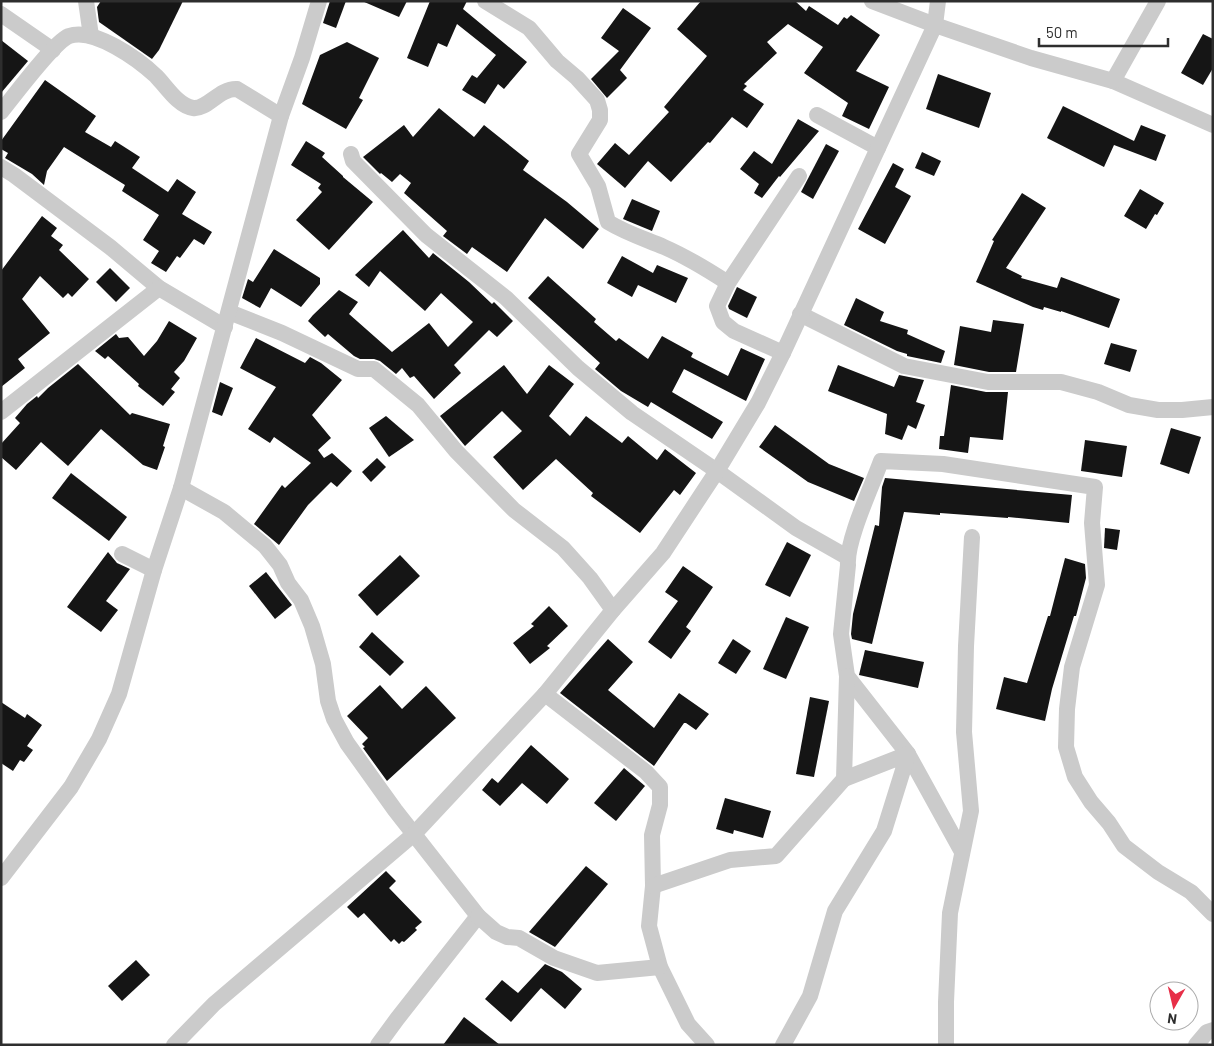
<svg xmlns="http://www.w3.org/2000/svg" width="1214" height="1046" font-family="Barlow,sans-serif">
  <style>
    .building { fill: #151515 }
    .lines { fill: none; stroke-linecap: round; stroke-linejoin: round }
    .minor { stroke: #cbcbcb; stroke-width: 16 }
  </style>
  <rect width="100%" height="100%" fill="#fff"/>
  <g class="building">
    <path d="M101,1H183L159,50L152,59L99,22L97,7Z"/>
    <path d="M330,1H346L336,28L323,23Z"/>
    <path d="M362,1H407L399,17Z"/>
    <path d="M430,1H467L463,9L527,62L504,89L498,84L485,104L462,90L472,75L477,78L496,55L457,24L447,47L438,43L428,67L407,58Z"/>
    <path d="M701,1H795L806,11L809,6L838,25L844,17L847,19L851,15L880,35L856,71L889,87L869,129L842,116L848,103L804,73L823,47L788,24L767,42L777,53L744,84L747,86L743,90L764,104L747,128L732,117L710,143L708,142L671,182L648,161L625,188L597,164L615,143L629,155L669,112L664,107L707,56L677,29Z"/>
    <path d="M623,8L651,28L620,70L627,78L607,98L591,79L619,51L601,38Z"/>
    <path d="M1203,34L1213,39V68L1203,85L1181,73Z"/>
    <path d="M1,40L28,61L1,93Z"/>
    <path d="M347,42L379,58L359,98L363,100L346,129L302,104L320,55Z"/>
    <path d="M938,74L991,93L979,128L926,109Z"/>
    <path d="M45,80L96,116L85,132L111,147L115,141L140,157L132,168L168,192L177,179L196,192L182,214L212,232L204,245L194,239L180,258L177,256L166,272L151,263L159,251L143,240L159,215L122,191L125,185L64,147L47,171L44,185L32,174L5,158L8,153L1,149V141Z"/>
    <path d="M1063,106L1134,141L1141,125L1166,135L1156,161L1114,145L1104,167L1047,138Z"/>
    <path d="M439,108L474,137L484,125L529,161L523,170L567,202L599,229L583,249L545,218L507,272L472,247L467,254L443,236L447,231L404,193L411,183L400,174L392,182L381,173L380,174L363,157L404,125L413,137Z"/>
    <path d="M798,119L819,131L780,177L779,176L762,198L754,193L759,184L740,169L754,151L772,164Z"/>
    <path d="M306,141L325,153L322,157L343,176V177L373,202L329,250L296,220L322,192L318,188L321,184L291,165Z"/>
    <path d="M826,144L839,151L813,199L801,192Z"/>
    <path d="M922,152L941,161L934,176L915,168Z"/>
    <path d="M893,163L904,169L895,187L911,196L885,244L858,229Z"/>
    <path d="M1140,189L1164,203L1157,215L1155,214L1146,229L1124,216Z"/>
    <path d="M1022,193L1046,208L1006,268L1022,276L1021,278L1057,288L1061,277L1120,299L1109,328L1061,311V312L1044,307L1043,310L1033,307L976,282L994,241L992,240Z"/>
    <path d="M632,199L660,211L652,231L623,219Z"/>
    <path d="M42,216L57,228L51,236L63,245L59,250L89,279L72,297L68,293L63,298L40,276L22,299L50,333L18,359L25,368L1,387V271Z"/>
    <path d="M403,230L429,258L433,253L469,282L492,304L494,302L513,321L497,337L489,330L454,365L461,373L434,399L414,376L410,378L402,368L396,374L380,361L374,359H360L354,356L328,334L325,337L308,321L313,315L339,290L358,302L349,314L392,352L429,323L448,347L473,322L441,293L425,311L380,271L369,287L355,275Z"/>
    <path d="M274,249L320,278V284L301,307L271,288L260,308L242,298L248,279L253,282Z"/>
    <path d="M622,256L653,273L657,265L688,278L676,303L638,285L632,297L607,283Z"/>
    <path d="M110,268L130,288L116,302L96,282Z"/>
    <path d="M548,276L596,319L594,322L616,341L619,338L648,359L662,336L693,353L691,357L728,376L741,348L765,359L746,401L684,369L672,392L723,422L712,439L651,402L648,407L621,391L595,369L600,363L528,298Z"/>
    <path d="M737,287L757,297L747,318L729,309L728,306Z"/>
    <path d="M856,298L884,312L880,321L908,330L907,334L945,351L941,363L907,356V354L897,351L844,325Z"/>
    <path d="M993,320L1024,324L1016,372H989L954,365L960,326L991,332Z"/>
    <path d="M169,321L197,338L184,361L174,372L180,378L171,389L175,392L163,406L138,386L139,384L108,356L105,359L95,351L116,334L119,338L128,337L144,356L157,341Z"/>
    <path d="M256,338L305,363L310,357L321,363L342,380L312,415L331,438L318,450L324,458L332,453L352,471L337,487L331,482L308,505L279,545L254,524L282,485L285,488L311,463L274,437L270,443L248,429L276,387L240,368Z"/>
    <path d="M1111,343L1137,350L1130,372L1104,364Z"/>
    <path d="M78,364L130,415L132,413L170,424L163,446L165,447L157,470L143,465L101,429L68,466L41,442L16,470L1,457V444L20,423L15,418L27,404L37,396L38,398L48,388Z"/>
    <path d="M504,365L527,394L549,365L574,384L549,416L570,436L586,416L622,443L628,436L657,460L665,449L696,473L680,495L674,490L640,533L591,496L593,493L556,459L523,490L493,457L522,431L502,411L465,446L440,416Z"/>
    <path d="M838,365L894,387L899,375L924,380L916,402L925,405L916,429L908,425L902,440L885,434L887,414L828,391Z"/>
    <path d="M220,382L233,388L222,416L212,412Z"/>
    <path d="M951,385L986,392H1008L1003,440L970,437L968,453L939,449L940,436H944Z"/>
    <path d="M386,416L414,440L389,457L369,428Z"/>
    <path d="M775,425L829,464L864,478L854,501L808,482L759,447Z"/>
    <path d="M1171,428L1201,437L1189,474L1160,464Z"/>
    <path d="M1085,440L1127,446L1122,477L1081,471Z"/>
    <path d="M377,458L386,467L371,482L362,472Z"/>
    <path d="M71,473L127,517L109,541L52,498Z"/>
    <path d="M885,478L1072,495L1069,523L1008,517V518L940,513V515L904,512L872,644L852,639L851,634L853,614L875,525L879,526L882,487Z"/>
    <path d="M1105,528L1120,530L1117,550L1104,548Z"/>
    <path d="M787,542L811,555L790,597L765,585Z"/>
    <path d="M108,552L117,563L130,569L106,601L118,610L101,632L67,607Z"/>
    <path d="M400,555L420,576L377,616L358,595Z"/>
    <path d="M1065,558L1085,564L1086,578L1076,616H1074L1052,689L1045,721L996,709L1004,677L1027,683L1048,616H1050Z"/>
    <path d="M683,566L713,587L686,627L691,631L671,659L648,642L678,601L665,592Z"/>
    <path d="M266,572L292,605L275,619L249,586Z"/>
    <path d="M549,606L568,626L547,646L550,648L530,664L513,643L534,626L531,624Z"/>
    <path d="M786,617L809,627L786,679L763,669Z"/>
    <path d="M372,632L404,662L390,676L359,647Z"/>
    <path d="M608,639L633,662L608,690L654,728L679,693L709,714L696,730L686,723H684L654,766L560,693Z"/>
    <path d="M733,639L751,651L736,674L718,663Z"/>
    <path d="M865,650L924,662L918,688L859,675Z"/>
    <path d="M380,685L402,709L426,686L456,718L387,781L363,748L365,747L362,744L368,738L347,716Z"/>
    <path d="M810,697L829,701L814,777L796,774Z"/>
    <path d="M1,702L25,718L27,714L42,725L27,746L33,750L24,762L20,760L13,771L1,763Z"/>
    <path d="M531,745L569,779L547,804L522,783L500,806L482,790L492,778L498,783Z"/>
    <path d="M624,768L645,786L616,821L594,803Z"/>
    <path d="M725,798L771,811L763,838L734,830L733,834L716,829Z"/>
    <path d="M586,866L608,884L555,947L529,932Z"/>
    <path d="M386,871L396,881L389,888L422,922L415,928L417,930L404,942L402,941L399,944L394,939L391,942L364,913L358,918L347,907Z"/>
    <path d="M136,960L150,975L122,1001L108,986Z"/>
    <path d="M545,964L562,972L582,989L565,1009L541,988L511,1022L485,999L502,980L518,993Z"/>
    <path d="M464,1017L500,1045H443Z"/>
  </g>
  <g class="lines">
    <g class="minor">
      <path d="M86,1L91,36"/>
      <path d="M485,1L529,28L557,61L577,78L597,100L600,110V120L579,154L598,186L608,222C626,233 645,239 664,247C687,257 708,270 728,283"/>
      <path d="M872,1L935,25L1031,58L1113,81L1213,125"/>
      <path d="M1,14L53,50"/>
      <path d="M1113,81L1158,1"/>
      <path d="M1,112C13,97 54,42 69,36C94,27 139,60 156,76C166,86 178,106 193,108C207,110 219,88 237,89L281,116"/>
      <path d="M817,115L878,148"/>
      <path d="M351,154L353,161L426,235L506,298L578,368L632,413L717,471L796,528L847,557"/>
      <path d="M1,167L14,175L110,247L159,288L225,327"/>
      <path d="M229,312L282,333L358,369H374L418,405L456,451L514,510L563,548L590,578L613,610"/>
      <path d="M800,314L904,366L988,382H1061L1098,392L1129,405L1158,410H1182L1213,407"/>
      <path d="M783,353L734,331L723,322L717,306L728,283L799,176"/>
      <path d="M1,412L159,288"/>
      <path d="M181,488L224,512L265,546L280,565L288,583L301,600L312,626L323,664L328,701L334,719L347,743L395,810L478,916L397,1019L378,1045"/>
      <path d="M122,554L154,570"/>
      <path d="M545,694L646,772L660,787V805L652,835L653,886L649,926L660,967L688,1024L707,1045"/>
      <path d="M962,852L908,754L847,676L841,634L848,565C846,541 872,486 881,461L943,464L1095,487L1092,523L1097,585L1072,667L1067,709L1066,747L1075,777L1091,802L1109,823L1124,846L1158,872L1191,892L1213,914"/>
      <path d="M1,878L71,787L99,739L119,694L154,570L181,488L281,116L302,58L319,1"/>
      <path d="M653,886L730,860L776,856L844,779L847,676"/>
      <path d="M478,916L496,932L507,937L519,938L554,958L597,973L660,967"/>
      <path d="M174,1045L214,1004L414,834L545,694L613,610L663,553L717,471L758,403L783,353L935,25L938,1"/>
      <path d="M783,1045L810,996L835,911L884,831L908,754L844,779"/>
      <path d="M946,1045V1002L950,913L971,811L964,732L966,646L972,537"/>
      <path d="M1196,1045L1207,1032L1213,1030"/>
    </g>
  </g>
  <rect width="1214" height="1046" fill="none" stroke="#2e2e2e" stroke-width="5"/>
  <g transform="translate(1174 1006) rotate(188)"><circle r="24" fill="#ffffff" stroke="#ababab"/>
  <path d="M0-4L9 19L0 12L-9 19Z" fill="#e72f48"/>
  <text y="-8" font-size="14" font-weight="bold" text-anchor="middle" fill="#2e2e2e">N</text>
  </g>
  <path d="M1039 38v8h129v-8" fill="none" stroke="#2e2e2e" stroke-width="2.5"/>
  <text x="1046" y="38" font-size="15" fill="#2e2e2e" stroke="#ffffff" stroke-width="4" paint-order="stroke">50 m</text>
</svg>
